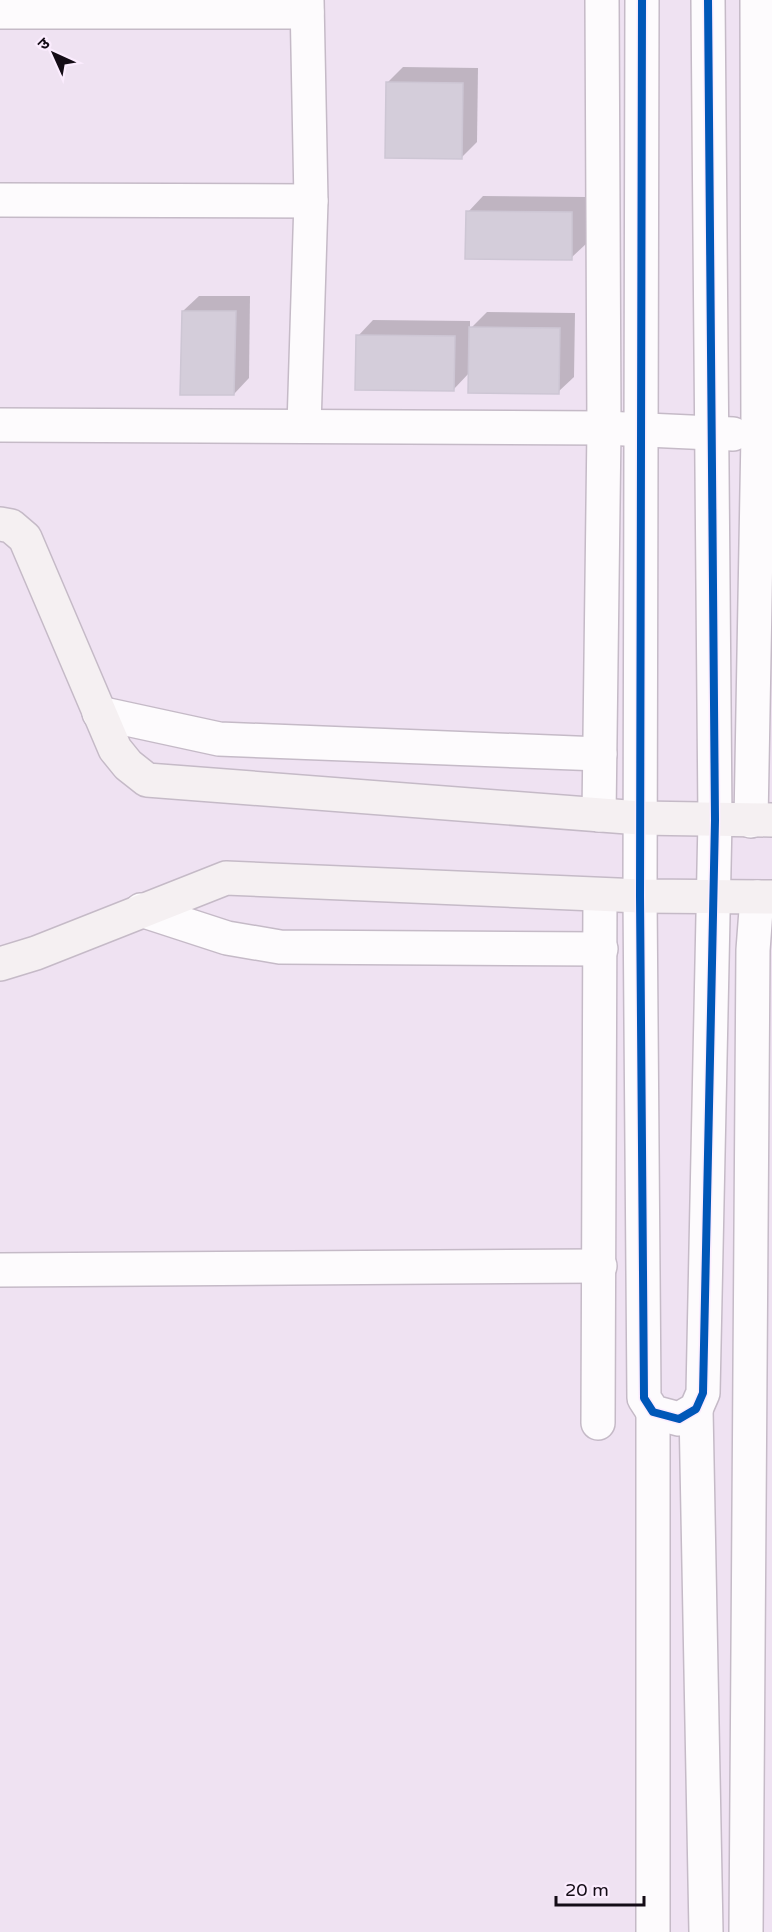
<svg xmlns="http://www.w3.org/2000/svg" width="772" height="1932" font-family="'Varela Round','Noto Sans Devanagari',sans-serif">
  <style>
    .shadow { fill: #0003 }
    .building { fill: #d4cdda; stroke: #cdc6d4; stroke-width: 1.5 }
    .lines { fill: none; stroke-linecap: round; stroke-linejoin: round }
    .street-casing { stroke: #c5bac7; stroke-width: 36 }
    .secondary-casing { stroke: #c5bac7; stroke-width: 36 }
    .street { stroke: #fdfbfd; stroke-width: 33 }
    .secondary { stroke: #f5f0f2; stroke-width: 33 }
    .cycleway-casing { stroke: #fbecfe; stroke-width: 11 }
    .cycleway { stroke: #0057b8; stroke-width: 8 }
  </style>
  <rect width="100%" height="100%" fill="#efe2f2"/>
  <g class="shadow">
    <path d="M403,67L478,68L477,142L462,157L387,83Z"/>
    <path d="M483,196L587,197V243L571,258L468,212Z"/>
    <path d="M199,296H250L249,378L234,394L183,311Z"/>
    <path d="M487,312L575,313L574,377L558,392L470,372L454,389L358,336L373,320L470,321V329Z"/>
  </g>
  <g class="building">
    <path d="M386,82L463,83L462,159L385,158Z"/>
    <path d="M466,211L572,212V260L465,259Z"/>
    <path d="M182,311H236L234,395H180Z"/>
    <path d="M469,327L560,328L559,394L468,393Z"/>
    <path d="M356,335L455,336L454,391L355,390Z"/>
  </g>
  <g class="lines">
    <g class="street-casing">
      <g id="street">
        <path d="M642,0L640,896L644,1398L653,1412L679,1419L696,1409L703,1393L715,820L708,0"/>
        <path d="M0,12H307"/>
        <path d="M0,200L311,201"/>
        <path d="M0,425L604,428L733,434"/>
        <path d="M304,426L311,201L307,0"/>
        <path d="M99,713L219,739L600,754"/>
        <path d="M599,815L604,428L602,0"/>
        <path d="M751,821L758,434L757,0"/>
        <path d="M141,910L227,938L280,947L601,949"/>
        <path d="M0,1270L600,1266"/>
        <path d="M696,1409L706,1932"/>
        <path d="M653,1412V1932"/>
        <path d="M598,1423L600,895"/>
        <path d="M746,1932L753,950L757,897"/>
      </g>
    </g>
    <g class="secondary-casing">
      <g id="secondary">
        <path d="M0,524L11,526L25,538L115,749L128,765L147,780L640,818L772,820"/>
        <path d="M0,964L36,953L226,878L640,896L772,897"/>
      </g>
    </g>
    <use href="#street" class="street"/>
    <use href="#secondary" class="secondary"/>
    <g class="cycleway-casing">
      <path id="cycleway" d="M642,0L640,896L644,1398L653,1412L679,1419L696,1409L703,1393L715,820L708,0"/>
    </g>
    <use href="#cycleway" class="cycleway"/>
  </g>
  <g transform="translate(54 54) rotate(315)" stroke="#fbecfe" stroke-width="4.5" paint-order="stroke">
  <path d="M0-4.5L10 22L0 15L-10 22Z" fill="#140c16"/>
  <text y="-9" font-size="16" font-weight="bold" text-anchor="middle" fill="#140c16">उ</text>
  </g>
  <path d="M556 1896v9h88v-9" fill="none" stroke="#140c16" stroke-width="3"/>
  <text x="565" y="1896" font-size="18" fill="#140c16" stroke="#fbecfe" stroke-width="4.5" paint-order="stroke">20 m</text>
</svg>
